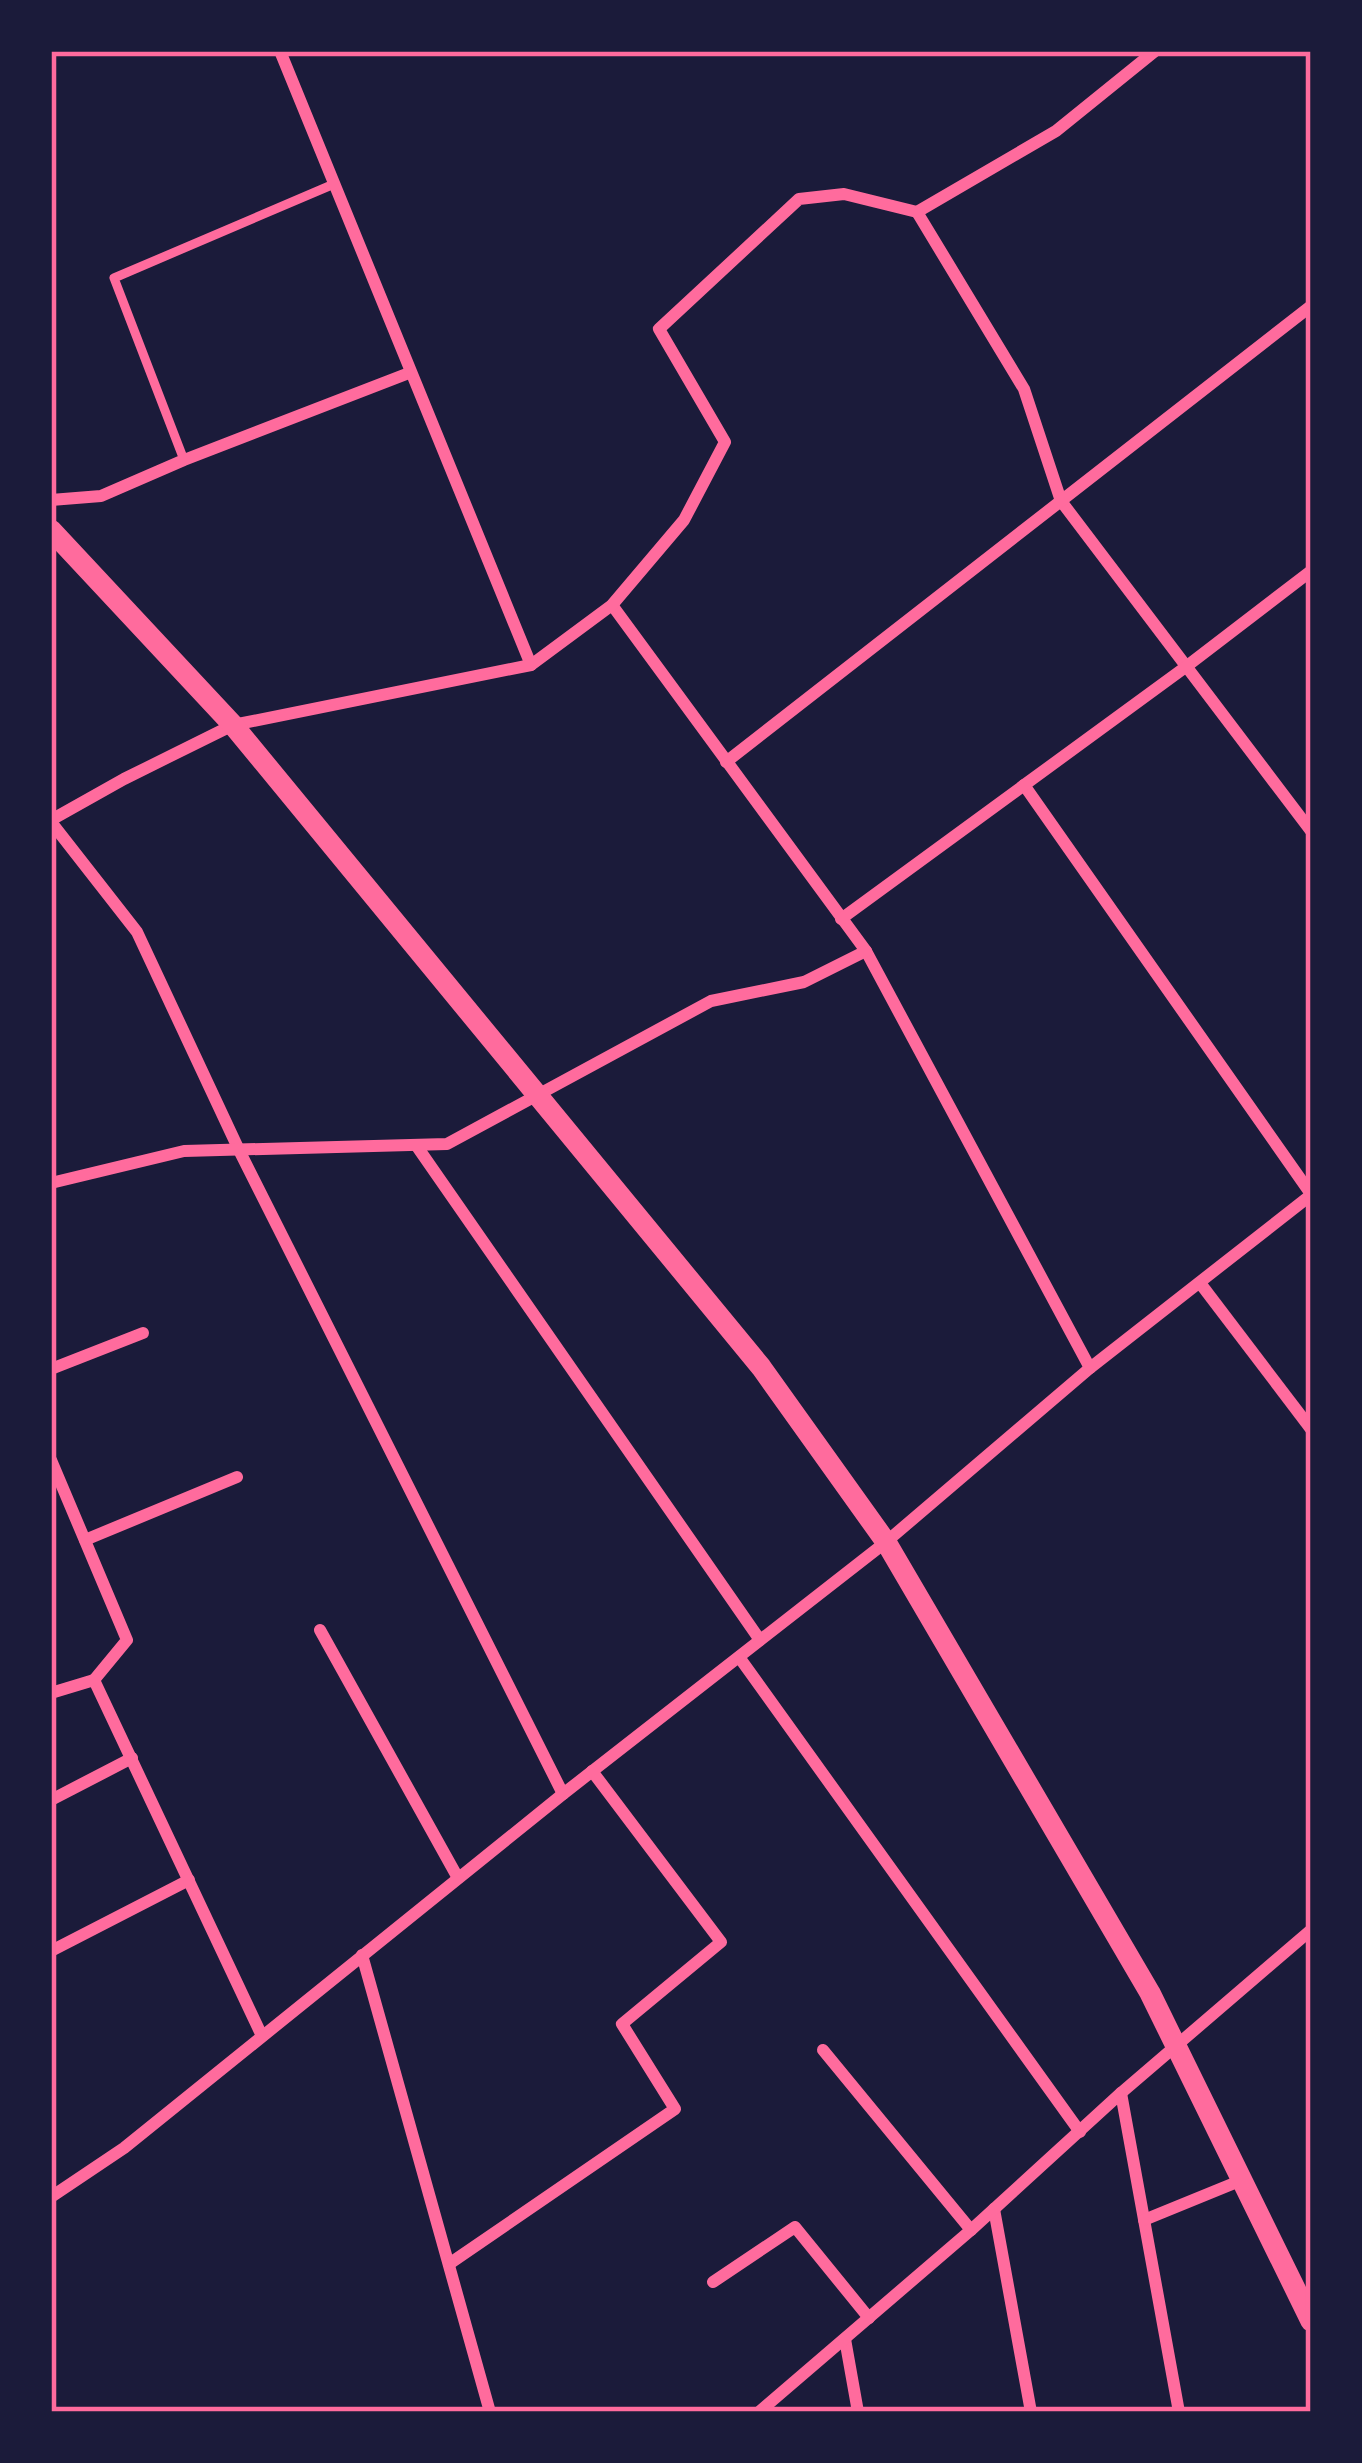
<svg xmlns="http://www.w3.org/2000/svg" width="1362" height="2463" font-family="Manrope,sans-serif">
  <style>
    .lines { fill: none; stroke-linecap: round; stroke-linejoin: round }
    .service { stroke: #ff6b9d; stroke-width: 9 }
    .minor { stroke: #ff6b9d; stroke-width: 12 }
    .tertiary { stroke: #ff6b9d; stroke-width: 21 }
    .neatline { fill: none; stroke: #ff6b9d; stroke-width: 4.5 }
  </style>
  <rect width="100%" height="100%" fill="#1b1b3a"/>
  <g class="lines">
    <path class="service" d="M184,460L114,278L334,184"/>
    <g class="minor">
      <path d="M280,51L531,665"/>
      <path d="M1155,51L1056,131L917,212L1024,389L1061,501L1311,831"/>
      <path d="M51,500L101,496L184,460L409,373"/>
      <path d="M612,605L866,951L1090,1368"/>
      <path d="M726,762L1311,306"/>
      <path d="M1024,785L1311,1194"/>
      <path d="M51,820L124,779L233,725L531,665L612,605L684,520L725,442L659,329L799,199L844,194L917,212"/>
      <path d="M51,822L137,932L239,1150L563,1794"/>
      <path d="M841,919L1187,666L1311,571"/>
      <path d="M416,1145L760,1640"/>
      <path d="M51,1183L184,1151L447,1144L711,1001L804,982L866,951"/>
      <path d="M1200,1283L1311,1429"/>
      <path d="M51,1369L143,1333"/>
      <path d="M51,1460L127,1640L94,1680L262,2036"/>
      <path d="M85,1540L237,1477"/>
      <path d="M320,1630L458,1878"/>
      <path d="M739,1657L1080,2132"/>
      <path d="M51,1693L94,1680"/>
      <path d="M51,1800L132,1758"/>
      <path d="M51,1951L189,1880"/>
      <path d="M362,1955L490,2412"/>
      <path d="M823,2050L971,2230"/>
      <path d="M1121,2093L1179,2412"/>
      <path d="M51,2197L124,2148L563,1794L886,1542L1090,1368L1311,1195"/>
      <path d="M994,2209L1031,2412"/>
      <path d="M1144,2220L1242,2180"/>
      <path d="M449,2264L675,2109L622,2024L721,1942L592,1771"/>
      <path d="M713,2282L795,2227L869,2318"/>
      <path d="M845,2339L858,2412"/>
      <path d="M759,2412L971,2230L1121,2093L1311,1930"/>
    </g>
    <path class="tertiary" d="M51,530L233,725L761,1367L886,1542L1150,1993L1311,2321"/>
  </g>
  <rect width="1362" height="2463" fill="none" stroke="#1b1b3a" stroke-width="108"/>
  <rect x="54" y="54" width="1254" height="2355" class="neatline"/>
</svg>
